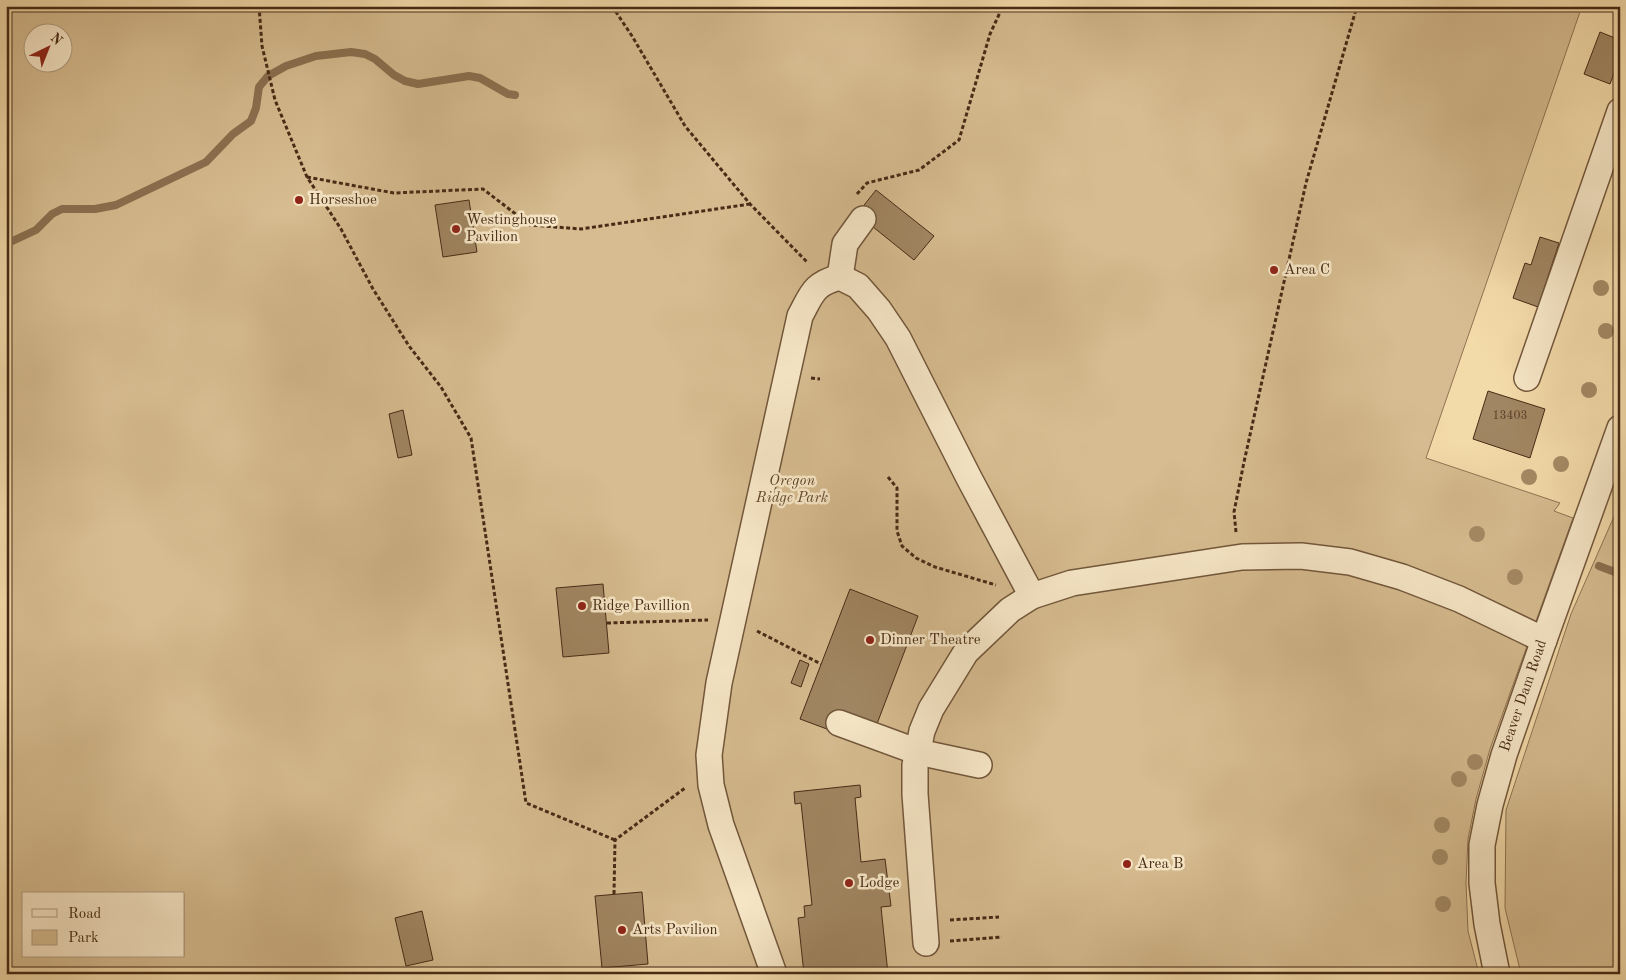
<svg xmlns="http://www.w3.org/2000/svg" width="1626" height="980" font-family="'Old Standard TT',serif">
  <style>
    .green { fill: #d6bc90; stroke: #8e7453; fill-rule: evenodd }
    .lines { fill: none; stroke-linecap: round; stroke-linejoin: round }
    .stream { stroke: #8b7050; stroke-width: 8 }
    .building { fill: #a08662; stroke: #472b16 }
    .minor-casing { stroke: #72573b; stroke-width: 28 }
    .path { stroke: #472b16; stroke-width: 3; stroke-dasharray: 4 2.5; stroke-linecap: butt }
    .minor { stroke: #f7e7c7; stroke-width: 25 }
    .tree { fill: #a48a65 }
    .poi-dot { fill: #8f2418; stroke: #f7e7c7; stroke-width: 2 }
    .labels { text-anchor: middle; dominant-baseline: central; stroke-width: 5; stroke-linejoin: round; paint-order: stroke }
    .number-label { font-size: 12px; fill: #5d4229 }
    .poi-label { font-size: 15px; fill: #472b16; stroke: #f7e7c7; text-anchor: start }
    .park-label { font-size: 15px; font-style: italic; fill: #64482e; stroke: #f7e7c7 }
    .street-label { font-size: 15px; fill: #472b16; stroke: #f7e7c7 }
  </style>
  <rect width="100%" height="100%" fill="#f3daa9"/>
  <filter id="stains"><feTurbulence type="fractalNoise" baseFrequency=".004" numOctaves="4"/><feColorMatrix values="0 0 0 0 .2 0 0 0 0 .09 0 0 0 0 .02 0 0 0 .5 -.17"/></filter>
  <radialGradient id="worn" r=".72"><stop offset=".6" stop-color="#630" stop-opacity="0"/><stop offset="1" stop-color="#630" stop-opacity=".3"/></radialGradient>
  <g class="green">
    <path d="M6,6H1582L1426,458L1560,503L1554,511L1573,518L1490,749L1476,799L1468,839L1466,883L1468,931L1479,974H6ZM32,32H62V62H32ZM24,894H184V956H24Z"/>
    <path d="M1620,503V974H1521L1505,908L1506,810L1571,614Z"/>
  </g>
  <g class="lines">
    <g class="stream">
      <path d="M6,244L36,230L52,214L62,209H95L116,205L206,162L233,134L251,121L256,108L259,87L268,76L286,66L316,56L351,52L365,54L375,59L394,75L405,81L418,84L469,76L480,78L508,94L515,95"/>
      <path d="M1599,566L1620,574"/>
    </g>
  </g>
  <g class="building">
    <path d="M1600,32L1620,40V57L1610,84L1584,74Z"/>
    <path d="M876,190L934,236L914,260L857,214Z"/>
    <path d="M469,200L477,252L443,257L435,205Z"/>
    <path d="M1540,237L1559,243L1538,307L1513,298L1525,263L1531,265Z"/>
    <path d="M1488,391L1545,409L1530,458L1473,439Z"/>
    <path d="M403,410L412,455L398,458L389,414Z"/>
    <path d="M603,584L609,653L563,657L556,588Z"/>
    <path d="M850,589L918,616L875,729L835,732L800,719Z"/>
    <path d="M800,660L809,664L801,687L791,683Z"/>
    <path d="M860,785L861,797L855,798L861,862L885,859L891,906L881,907L888,974H804L798,918L805,917L804,906L812,905L801,803L795,804L794,792Z"/>
    <path d="M642,892L648,964L602,968L595,896Z"/>
    <path d="M422,911L433,960L406,966L395,918Z"/>
  </g>
  <g class="lines">
    <g class="minor-casing">
      <g id="minor">
        <path d="M840,277L845,244L863,219"/>
        <path d="M1527,378L1620,111"/>
        <path d="M839,723L918,752L979,765"/>
        <path d="M926,943L915,794V765L922,731L931,709L966,652L1010,610L1032,596L1072,583L1242,557L1301,556L1350,562L1402,577L1459,599L1544,640"/>
        <path d="M774,974L721,825L711,785L709,755L719,683L800,316C812,294 813,284 840,277L858,286L879,310L898,338L969,478L1032,596"/>
        <path d="M1497,974L1487,924L1482,883V845L1490,805L1504,755L1544,640L1620,428"/>
      </g>
    </g>
    <g class="path">
      <path d="M259,6L262,46L275,100L307,177L341,229L373,289L409,346L441,387L471,438L526,803L615,840"/>
      <path d="M612,6L632,36L685,126L750,204L808,263"/>
      <path d="M307,177L394,193L483,189L530,225L581,229L750,204"/>
      <path d="M857,194L867,183L919,170L959,140L990,34L1003,6"/>
      <path d="M811,378L820,379"/>
      <path d="M888,477L897,488V531L902,546L916,558L935,567L996,585"/>
      <path d="M1236,532L1234,512L1244,462L1306,183L1357,6"/>
      <path d="M607,623L708,620"/>
      <path d="M757,631L821,664"/>
      <path d="M614,894L615,840L685,788"/>
      <path d="M950,920L999,917"/>
      <path d="M950,941L1002,937"/>
    </g>
    <use href="#minor" class="minor"/>
  </g>
  <g class="tree">
    <circle cx="1601" cy="288" r="8"/>
    <circle cx="1606" cy="331" r="8"/>
    <circle cx="1589" cy="390" r="8"/>
    <circle cx="1561" cy="464" r="8"/>
    <circle cx="1529" cy="477" r="8"/>
    <circle cx="1477" cy="534" r="8"/>
    <circle cx="1515" cy="577" r="8"/>
    <circle cx="1475" cy="762" r="8"/>
    <circle cx="1459" cy="779" r="8"/>
    <circle cx="1442" cy="825" r="8"/>
    <circle cx="1440" cy="857" r="8"/>
    <circle cx="1443" cy="904" r="8"/>
  </g>
  <g class="poi-dot">
    <circle cx="299" cy="200" r="5"/>
    <circle cx="456" cy="229" r="5"/>
    <circle cx="1274" cy="270" r="5"/>
    <circle cx="582" cy="606" r="5"/>
    <circle cx="870" cy="640" r="5"/>
    <circle cx="1127" cy="864" r="5"/>
    <circle cx="849" cy="883" r="5"/>
    <circle cx="622" cy="930" r="5"/>
  </g>
  <g class="labels">
    <g class="number-label">
      <text x="1510" y="416">13403</text>
    </g>
    <g class="poi-label">
      <text x="309" y="200">Horseshoe</text>
      <text x="466" y="220">Westinghouse<tspan x="466" dy="17">Pavilion</tspan></text>
      <text x="1284" y="270">Area C</text>
      <text x="592" y="606">Ridge Pavillion</text>
      <text x="880" y="640">Dinner Theatre</text>
      <text x="1137" y="864">Area B</text>
      <text x="859" y="883">Lodge</text>
      <text x="632" y="930">Arts Pavilion</text>
    </g>
    <g class="park-label">
      <text x="792" y="481">Oregon<tspan x="792" dy="17">Ridge Park</tspan></text>
    </g>
    <g class="street-label">
      <text transform="translate(1524 696) rotate(-71)">Beaver Dam Road</text>
    </g>
  </g>
  <rect width="1626" height="980" fill="none" stroke="#f3daa9" stroke-width="25"/>
  <rect x="8" y="8" width="1611" height="965" fill="none" stroke="#472b16" stroke-width="2.5"/>
  <rect x="12" y="12" width="1601" height="955" fill="none" stroke="#472b16"/>
  <rect x="22" y="892" width="162" height="65" fill="#f7e7c7" stroke="#b19c80"/>
  <rect x="32" y="909" width="25" height="8" fill="#f7e7c7" stroke="#b19c80"/>
  <text x="68" y="918" font-size="15" fill="#472b16">Road</text>
  <rect x="32" y="930" width="25" height="15" fill="#d6bc90" stroke="#b19c80"/>
  <text x="68" y="942" font-size="15" fill="#472b16">Park</text>
  <g transform="translate(48 48) rotate(43)"><circle r="24" fill="#f7e7c7" stroke="#b19c80"/>
  <path d="M0-4L9 19L0 12L-9 19Z" fill="#8f2418"/>
  <text y="-8" font-size="14" font-weight="bold" text-anchor="middle" fill="#472b16">N</text>
  </g>
  <rect width="100%" height="100%" filter="url(#stains)"/>
  <rect width="100%" height="100%" fill="url(#worn)"/>
</svg>
